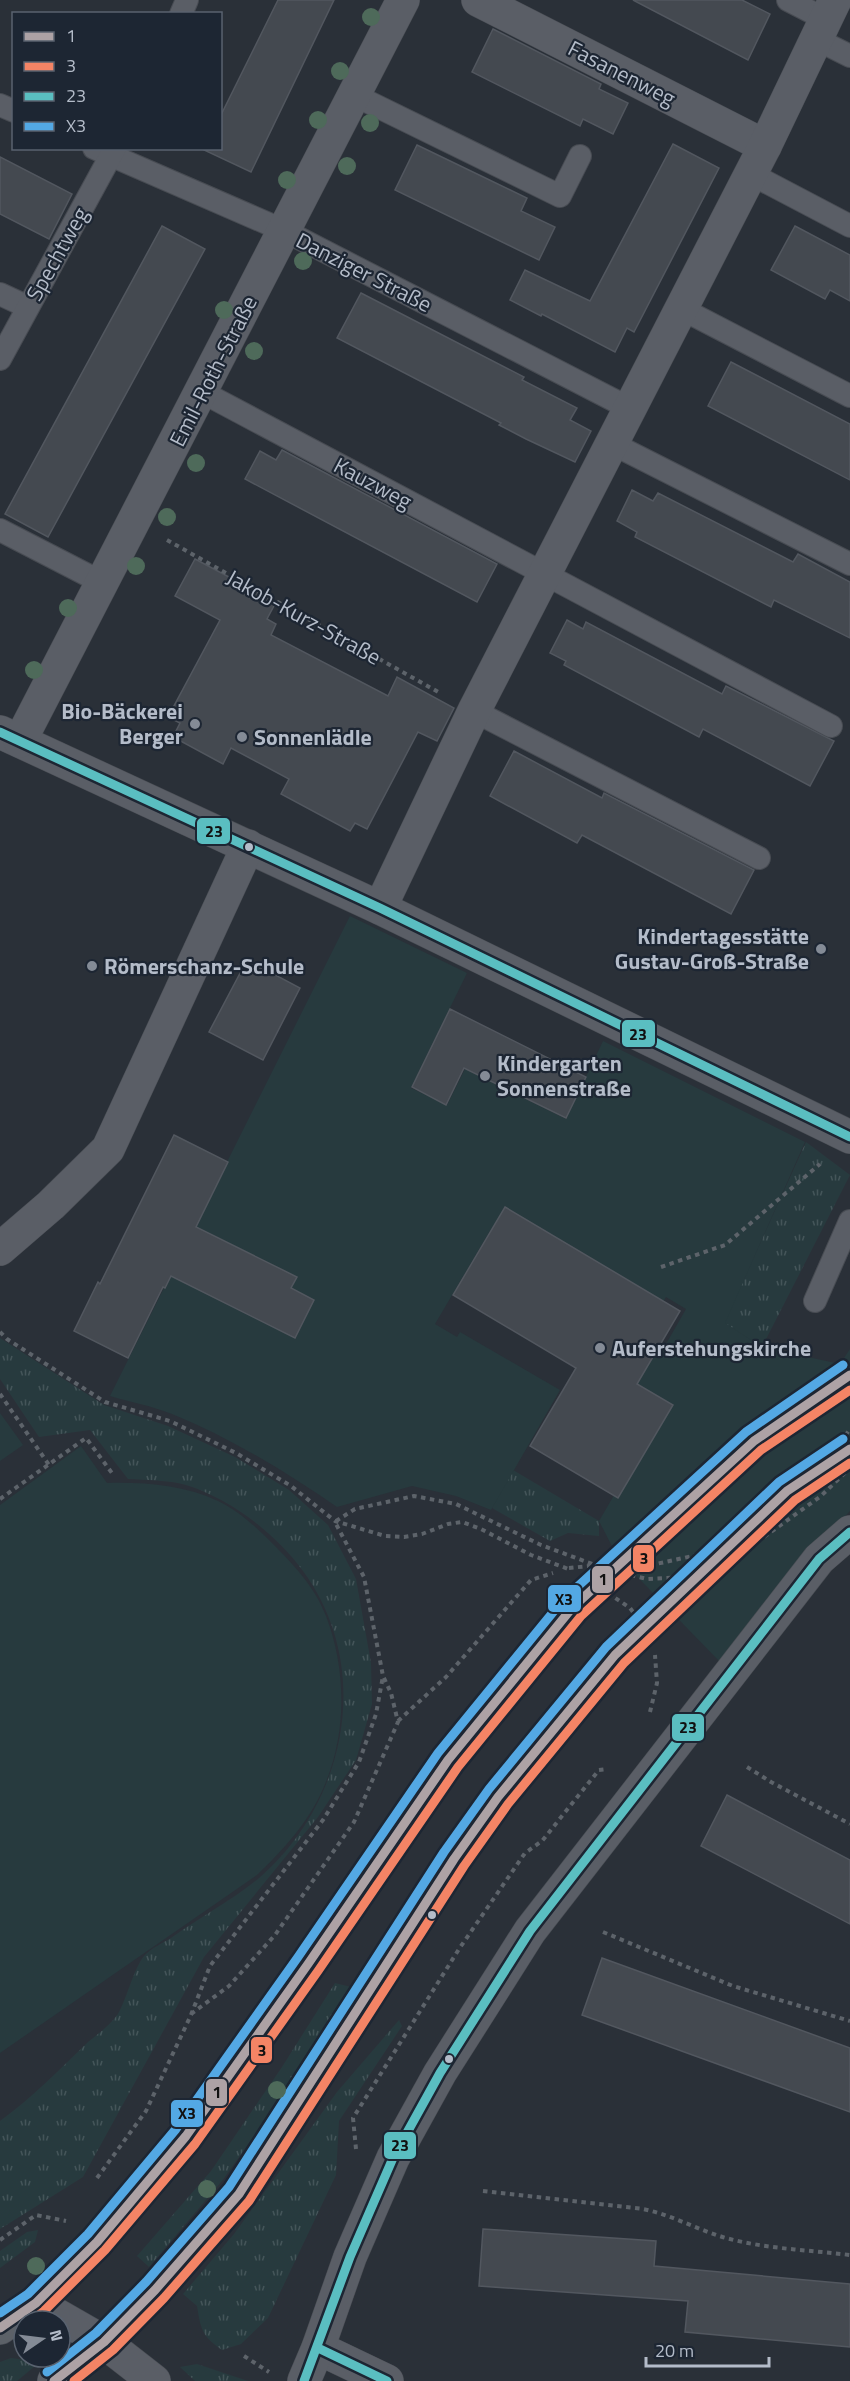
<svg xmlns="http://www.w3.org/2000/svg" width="850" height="2381" font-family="'Titillium Web',sans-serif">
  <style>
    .grass { fill: url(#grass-tufts) }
    .park { fill: #273a3e }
    .building { fill: #444950; stroke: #52575f; stroke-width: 1.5 }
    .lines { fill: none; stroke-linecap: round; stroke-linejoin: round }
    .primary-tunnel { stroke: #3f454e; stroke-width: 33; stroke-dasharray: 33 16; stroke-linecap: butt }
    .service-casing { stroke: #484c53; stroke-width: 24 }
    .minor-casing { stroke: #484c53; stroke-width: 34 }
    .primary-casing { stroke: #484c55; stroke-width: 34 }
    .path { stroke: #5d636a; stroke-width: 4; stroke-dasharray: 4.5 4.5; stroke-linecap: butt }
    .service { stroke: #5a5e66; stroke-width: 22 }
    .minor { stroke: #5a5e66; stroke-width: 33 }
    .primary { stroke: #5c6168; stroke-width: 33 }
    .bus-1-casing { stroke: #1d2633; stroke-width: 14 }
    .bus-2-casing { stroke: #1d2633; stroke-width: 14 }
    .bus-3-casing { stroke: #1d2633; stroke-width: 14 }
    .bus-4-casing { stroke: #1d2633; stroke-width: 14 }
    .bus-1 { stroke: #ada2a5; stroke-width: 9 }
    .bus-2 { stroke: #f48465; stroke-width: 9 }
    .bus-3 { stroke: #5abec1; stroke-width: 9 }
    .bus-4 { stroke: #53a8e4; stroke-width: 9 }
    .tree { fill: #4e6a5a }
    .poi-dot { fill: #848b96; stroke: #1d2633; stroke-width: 2 }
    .bus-dot { fill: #b4bcc9; stroke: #1d2633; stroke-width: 2 }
    .labels { text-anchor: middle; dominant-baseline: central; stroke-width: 4.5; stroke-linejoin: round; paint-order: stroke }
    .street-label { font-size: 22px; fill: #b4bcc9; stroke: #1d2633 }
    .poi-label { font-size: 22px; font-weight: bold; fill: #b4bcc9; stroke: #1d2633; text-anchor: start }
    .line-badge { stroke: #1d2633; stroke-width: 2 }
    .pale-badge-label { font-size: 16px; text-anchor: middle; font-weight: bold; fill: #111 }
  </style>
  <defs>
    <pattern id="grass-tufts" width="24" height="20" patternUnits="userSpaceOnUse" patternTransform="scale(1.5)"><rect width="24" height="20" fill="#273a3e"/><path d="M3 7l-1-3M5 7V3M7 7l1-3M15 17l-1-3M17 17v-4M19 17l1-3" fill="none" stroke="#445559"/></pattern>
  </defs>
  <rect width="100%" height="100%" fill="#2a3038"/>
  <g class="grass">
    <path d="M806,1142L850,1175L762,1347L724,1323Z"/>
    <path d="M0,1338L104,1405L168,1426L235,1457L289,1490L328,1525L356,1579L371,1663L372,1704L356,1760L318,1817L204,1957L83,2177L0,2229V2121C32,2098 60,2069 88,2042C98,2034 111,2024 118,2014C127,1998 134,1968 144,1956C151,1948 163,1943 171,1938C199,1918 231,1901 258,1879C347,1803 374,1667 303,1571C276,1534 231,1499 186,1485C168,1480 146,1480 128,1479L90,1430L39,1437L0,1379Z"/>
    <path d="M513,1470L599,1521V1536L568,1533L550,1541L492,1508Z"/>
    <path d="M335,1983L351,1987L297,2075L222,2181L149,2267L137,2256L211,2171L282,2067Z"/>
    <path d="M399,2020L402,2026L339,2121L336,2175L268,2318L241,2344L222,2350C202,2336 201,2330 197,2306L183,2294L234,2234L337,2092Z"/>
    <path d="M38,2230L35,2242L0,2268V2251L27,2232Z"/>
    <path d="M11,2358L35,2361V2366L17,2381H0V2362Z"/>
    <path d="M197,2364L248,2381H195L180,2367Z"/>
  </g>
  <g class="park">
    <path d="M350,916L467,973L411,1088L447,1105L465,1069L566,1119L603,1041L805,1142L725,1323L762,1347L840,1364L850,1349V1511L812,1550L721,1663L617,1556L599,1521L652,1430L616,1408L653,1345L662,1351L686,1309L666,1297L649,1325L490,1231L435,1324L457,1337L460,1332L560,1390L491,1510L456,1496L412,1486L337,1507C286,1472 231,1438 172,1414C152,1406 130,1402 110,1396Z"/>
    <path d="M0,1413L23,1445L0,1461Z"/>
    <path d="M81,1446L107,1483C144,1482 184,1485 218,1501C239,1511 256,1527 272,1543C293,1564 315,1587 326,1616C347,1671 347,1735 323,1789C308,1823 283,1850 257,1875L0,2053V1505Z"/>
  </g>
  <g class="building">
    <path d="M278,0H334L251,172L204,150L220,148V117Z"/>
    <path d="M633,0H742L770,14L748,60Z"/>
    <path d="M493,29L601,84L599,89L628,103L613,134L583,119L580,126L472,72Z"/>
    <path d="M673,144L719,168L634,332L627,328L615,352L542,314L541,316L510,300L525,270L590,301Z"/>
    <path d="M417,145L527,198L521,211L555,227L539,260L395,190Z"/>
    <path d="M0,157L72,194L49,239L0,214Z"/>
    <path d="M162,226L205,249L48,537L5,514Z"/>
    <path d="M795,226L850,255V301L830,290L825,299L771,270Z"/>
    <path d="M361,293L524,377L522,380L577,408L570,420L591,431L575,462L526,439L499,425L501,423L337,338Z"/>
    <path d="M731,362L850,424V480L708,406Z"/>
    <path d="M282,450L497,564L477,602L245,479L260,451L276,460Z"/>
    <path d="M632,490L653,501L658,493L793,562L798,554L850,582V638L774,600L771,607L635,537L637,532L617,521Z"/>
    <path d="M195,559L276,602L267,619L276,624L271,635L388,696L397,677L454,708L437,741L418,732L367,829L355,823L350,831L281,794L289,779L231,748L223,764L173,737L180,723L168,717L220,620L175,596Z"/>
    <path d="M567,620L583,629L586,622L722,694L726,686L834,741L810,786L703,729L699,737L564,665L566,661L550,653Z"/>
    <path d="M514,751L602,798L604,793L754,870L731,914L582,835L577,843L490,796Z"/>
    <path d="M247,960L300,988L263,1060L209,1032Z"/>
    <path d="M450,1009L586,1077L566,1118L464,1068L446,1105L412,1087Z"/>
    <path d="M174,1135L228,1162L196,1227L297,1277L291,1288L314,1300L295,1338L171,1276L165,1288L163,1287L128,1358L74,1331L98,1282L100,1284Z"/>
    <path d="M505,1207L680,1311L637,1384L673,1405L618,1498L530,1446L576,1368L453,1295Z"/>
    <path d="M727,1795L850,1860V1924L701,1846Z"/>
    <path d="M602,1958L850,2048V2112L582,2015Z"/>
    <path d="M483,2229L656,2241L654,2266L850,2284V2347L685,2332L688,2301L479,2286Z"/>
  </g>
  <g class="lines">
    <g class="primary-tunnel">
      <path d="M572,1608L754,1441L850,1375"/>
      <path d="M615,1655L787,1491L850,1449"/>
    </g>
    <g class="service-casing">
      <g id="service">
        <path d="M788,0L825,19"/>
        <path d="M181,14L187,0"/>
        <path d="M816,39L850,56"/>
        <path d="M354,95L560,196L580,156"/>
        <path d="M0,105L14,111"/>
        <path d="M94,148L285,231L629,408"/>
        <path d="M751,174L850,226"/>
        <path d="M0,294L28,307"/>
        <path d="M682,309L850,396"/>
        <path d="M0,359L115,148"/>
        <path d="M202,392L831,726"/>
        <path d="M611,443L850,564"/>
        <path d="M0,530L103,583"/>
        <path d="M474,711L759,858"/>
        <path d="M815,1301L850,1221"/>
      </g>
    </g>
    <g class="minor-casing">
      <g id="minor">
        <path d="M478,0L765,146"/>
        <path d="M0,732L380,908L850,1137"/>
        <path d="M20,741L403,0"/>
        <path d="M380,908L474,711L765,146L835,0"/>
        <path d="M0,1249L51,1205L108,1149L248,846"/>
        <path d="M36,2303L104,2342L154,2381"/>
        <path d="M318,2348L387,2381"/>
        <path d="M304,2381L318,2348L350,2257L393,2158L440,2073L530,1931L819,1559L850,1532"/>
      </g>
    </g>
    <g class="primary-casing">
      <g id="primary">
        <path d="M0,2328L36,2303L97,2242L186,2136L308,1964L392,1839L448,1760L572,1608"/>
        <path d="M54,2381L104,2342L155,2290L239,2194L454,1859L498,1797L615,1655"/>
      </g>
    </g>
    <g class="path">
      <path d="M167,540L440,693"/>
      <path d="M661,1267L725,1245L820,1164"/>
      <path d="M0,1332L7,1339L105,1402L170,1421L236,1453L291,1486L335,1521L385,1536L404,1537L422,1534L448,1524L462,1522L481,1529L531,1555L571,1570"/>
      <path d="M0,1394L49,1465"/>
      <path d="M0,1499L86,1438L112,1473"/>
      <path d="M336,1521L355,1509L414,1496L456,1504L541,1545L606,1569L647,1579L687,1577L736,1557L821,1496L850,1468"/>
      <path d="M569,1568L610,1564H656L697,1555L784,1509L813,1481L850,1429"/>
      <path d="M608,1593L630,1608L647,1631"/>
      <path d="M650,1712L657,1683L655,1655"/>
      <path d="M398,1721L446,1677L531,1580L553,1573"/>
      <path d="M747,1767L771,1782L850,1824"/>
      <path d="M603,1932L733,1986L850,2021"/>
      <path d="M191,2014L229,1986L275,1935L354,1822L398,1722L391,1693L383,1676L364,1577L335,1522"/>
      <path d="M356,2149L353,2118L459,1949L525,1853L542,1841L599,1770L607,1769"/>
      <path d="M97,2178L146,2111L191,2015L210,1966L323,1820L359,1762L376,1714L383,1676"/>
      <path d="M483,2191L643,2209C672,2215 698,2230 726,2238C766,2249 809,2250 850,2255"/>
      <path d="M0,2240L36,2215L66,2221"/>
      <path d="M244,2356L269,2372"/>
    </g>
    <use href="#service" class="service"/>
    <use href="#minor" class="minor"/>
    <use href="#primary" class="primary"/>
    <g class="bus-1-casing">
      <g id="bus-1">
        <path d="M0,2328L36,2303L97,2242L186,2136L308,1964L448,1760L572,1608L754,1441L850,1375"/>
        <path d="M54,2381L104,2342L155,2290L239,2194L454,1859L498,1797L615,1655L787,1491L850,1449"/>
      </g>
    </g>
    <g class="bus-2-casing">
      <g id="bus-2">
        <path d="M31,2321L44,2311L105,2250L195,2144L318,1971L458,1767L581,1616L761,1450L850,1390"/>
        <path d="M74,2381L113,2350L164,2298L249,2201L464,1866L508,1804L624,1663L795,1500L850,1463"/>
      </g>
    </g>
    <g class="bus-3-casing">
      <g id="bus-3">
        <path d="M0,732L380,908L850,1137"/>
        <path d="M318,2348L387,2381"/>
        <path d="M304,2381L350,2257L393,2158L440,2073L530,1931L819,1559L850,1532"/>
      </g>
    </g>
    <g class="bus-4-casing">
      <g id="bus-4">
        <path d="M0,2313L28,2294L88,2234L176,2129L298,1957L438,1753L563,1600L746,1432L843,1365"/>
        <path d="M47,2372L96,2333L146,2282L229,2187L444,1852L489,1789L606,1647L779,1482L843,1439"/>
      </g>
    </g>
    <use href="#bus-1" class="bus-1"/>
    <use href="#bus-2" class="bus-2"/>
    <use href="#bus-3" class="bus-3"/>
    <use href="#bus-4" class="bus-4"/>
  </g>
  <g class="tree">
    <circle cx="371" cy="17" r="9"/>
    <circle cx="340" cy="71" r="9"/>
    <circle cx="318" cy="120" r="9"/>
    <circle cx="370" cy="123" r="9"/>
    <circle cx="347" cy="166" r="9"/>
    <circle cx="287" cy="180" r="9"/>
    <circle cx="303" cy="261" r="9"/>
    <circle cx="224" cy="310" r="9"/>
    <circle cx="254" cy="351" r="9"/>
    <circle cx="196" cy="463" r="9"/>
    <circle cx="167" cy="517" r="9"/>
    <circle cx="136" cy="566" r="9"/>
    <circle cx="68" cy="608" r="9"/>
    <circle cx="34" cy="670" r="9"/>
    <circle cx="277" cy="2090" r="9"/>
    <circle cx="207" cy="2189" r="9"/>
    <circle cx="36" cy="2266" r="9"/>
  </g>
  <g class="poi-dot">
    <circle cx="195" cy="724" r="6"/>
    <circle cx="242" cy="737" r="6"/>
    <circle cx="821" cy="949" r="6"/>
    <circle cx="92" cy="966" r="6"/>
    <circle cx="485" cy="1076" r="6"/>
    <circle cx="600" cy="1348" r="6"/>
  </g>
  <g class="bus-dot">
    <circle cx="249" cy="847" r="5"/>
    <circle cx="432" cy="1915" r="5"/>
    <circle cx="449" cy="2059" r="5"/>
  </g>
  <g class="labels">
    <g class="street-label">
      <text transform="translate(622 73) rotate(27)">Fasanenweg</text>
      <text transform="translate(57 254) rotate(-61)">Spechtweg</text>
      <text transform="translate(364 272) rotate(27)">Danziger Straße</text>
      <text transform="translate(213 371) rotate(-63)">Emil-Roth-Straße</text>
      <text transform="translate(373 483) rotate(28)">Kauzweg</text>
      <text transform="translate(304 617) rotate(29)">Jakob-Kurz-Straße</text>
    </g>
    <g class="poi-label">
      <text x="183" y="711" text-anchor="end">Bio-Bäckerei<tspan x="183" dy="25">Berger</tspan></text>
      <text x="254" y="737">Sonnenlädle</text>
      <text x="809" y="936" text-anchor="end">Kindertagesstätte<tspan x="809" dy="25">Gustav-Groß-Straße</tspan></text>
      <text x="104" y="966">Römerschanz-Schule</text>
      <text x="497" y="1063">Kindergarten<tspan x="497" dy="25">Sonnenstraße</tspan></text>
      <text x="612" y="1348">Auferstehungskirche</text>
    </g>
  </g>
  <g class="line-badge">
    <rect x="196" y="817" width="35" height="28" rx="6" fill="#5abec1"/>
    <rect x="621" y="1019" width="35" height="29" rx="6" fill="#5abec1"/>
    <rect x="632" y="1544" width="23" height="29" rx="6" fill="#f48465"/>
    <rect x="591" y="1565" width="23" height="29" rx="6" fill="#ada2a5"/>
    <rect x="547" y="1584" width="35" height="29" rx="6" fill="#53a8e4"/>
    <rect x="671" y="1713" width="34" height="29" rx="6" fill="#5abec1"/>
    <rect x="250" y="2036" width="23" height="28" rx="6" fill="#f48465"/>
    <rect x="205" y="2078" width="23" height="29" rx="6" fill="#ada2a5"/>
    <rect x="170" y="2099" width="34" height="29" rx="6" fill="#53a8e4"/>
    <rect x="383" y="2131" width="34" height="29" rx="6" fill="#5abec1"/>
  </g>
  <g class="pale-badge-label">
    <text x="214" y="837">23</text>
    <text x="638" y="1040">23</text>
    <text x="644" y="1564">3</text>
    <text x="603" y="1585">1</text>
    <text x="564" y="1605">X3</text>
    <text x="688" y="1733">23</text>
    <text x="262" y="2056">3</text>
    <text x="217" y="2098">1</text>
    <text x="187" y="2119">X3</text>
    <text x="400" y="2151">23</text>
  </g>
  <rect x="12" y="12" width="210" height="138" fill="#1d2633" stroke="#59626f" stroke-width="1.5"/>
  <rect x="24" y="32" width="30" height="9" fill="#ada2a5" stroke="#59626f" stroke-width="1.5"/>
  <text x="66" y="42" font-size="18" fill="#b4bcc9">1</text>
  <rect x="24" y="62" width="30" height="9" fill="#f48465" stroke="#59626f" stroke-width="1.5"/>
  <text x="66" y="72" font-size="18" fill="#b4bcc9">3</text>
  <rect x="24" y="92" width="30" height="9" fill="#5abec1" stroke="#59626f" stroke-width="1.5"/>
  <text x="66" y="102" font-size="18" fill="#b4bcc9">23</text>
  <rect x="24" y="122" width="30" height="9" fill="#53a8e4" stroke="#59626f" stroke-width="1.5"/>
  <text x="66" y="132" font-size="18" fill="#b4bcc9">X3</text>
  <g transform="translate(42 2339) rotate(76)"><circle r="28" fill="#1d2633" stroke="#59626f" stroke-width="1.5"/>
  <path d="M0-4.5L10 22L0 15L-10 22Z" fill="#848b96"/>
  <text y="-9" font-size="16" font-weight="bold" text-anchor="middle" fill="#b4bcc9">N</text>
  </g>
  <path d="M646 2357v9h123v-9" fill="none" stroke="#b4bcc9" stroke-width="3"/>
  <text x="655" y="2357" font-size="18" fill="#b4bcc9" stroke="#1d2633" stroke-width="4.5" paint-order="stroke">20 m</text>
</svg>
